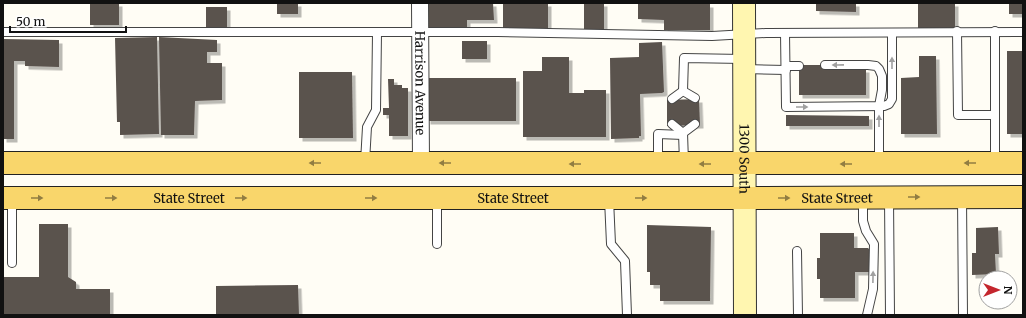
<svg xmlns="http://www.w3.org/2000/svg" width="1026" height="318" font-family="Merriweather,serif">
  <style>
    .building { fill: #5a524d; filter: url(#shadow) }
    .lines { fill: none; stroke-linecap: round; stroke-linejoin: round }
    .service-casing { stroke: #444; stroke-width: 10 }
    .minor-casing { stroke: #444; stroke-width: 18 }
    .secondary-casing { stroke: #333; stroke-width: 24 }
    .primary-casing { stroke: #222; stroke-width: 24 }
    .service { stroke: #fff; stroke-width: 8 }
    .minor { stroke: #fff; stroke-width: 16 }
    .secondary { stroke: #fff6b0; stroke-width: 22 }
    .primary { stroke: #f9d66b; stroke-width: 22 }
    .oneway { fill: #a0a0a0 }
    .oneway2 { fill: #917d42 }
    .labels { text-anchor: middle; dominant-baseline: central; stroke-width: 4; stroke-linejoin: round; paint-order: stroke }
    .street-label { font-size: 13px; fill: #111; stroke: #fff }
  </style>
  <defs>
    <filter id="shadow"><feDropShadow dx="3.5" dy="3.5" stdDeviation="0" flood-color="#0004"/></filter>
  </defs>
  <rect width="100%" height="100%" fill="#fffdf5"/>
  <g class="building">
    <rect x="90" y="3" width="29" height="22"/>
    <rect x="277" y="3" width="21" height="11"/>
    <path d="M424,3H493L494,20H467V31L424,32Z"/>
    <rect x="503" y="3" width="45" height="29"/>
    <rect x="584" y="3" width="20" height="28"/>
    <path d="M638,3L710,4V30H664V20L638,19Z"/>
    <path d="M816,3H856V12L816,11Z"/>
    <rect x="918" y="3" width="37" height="27"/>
    <rect x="1009" y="3" width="14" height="11"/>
    <rect x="206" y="7" width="21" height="21"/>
    <path d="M157,37L159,134L120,135V122H117L115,38Z"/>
    <path d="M159,37L217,40V52H207V63H222V100L195,101L194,135H161Z"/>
    <path d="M3,39L59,40V67L25,66V61H14V139H3Z"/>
    <rect x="462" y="41" width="25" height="18"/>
    <path d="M662,42L664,92L662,93L640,94L641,136H639V138L611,139L610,58L639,57V43Z"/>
    <rect x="1007" y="51" width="16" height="83"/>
    <path d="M919,56H936L937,134H901V78L919,77Z"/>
    <path d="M542,57H569V93H584V90H606V137H523V71H542Z"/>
    <path d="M799,65H825V69H866V95H799Z"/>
    <path d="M299,72H352L353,138H299Z"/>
    <rect x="427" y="78" width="89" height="43"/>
    <path d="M388,79H394V85H402V88H408V136H389V115H383V108H389Z"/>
    <path d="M699,99L700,125L667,126V100Z"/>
    <path d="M786,115L869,116V126H786Z"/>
    <path d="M39,224H68V277L76,282V289H110V315H3V277H39Z"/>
    <path d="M647,225L711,227L710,301H660V285H650V272H647Z"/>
    <path d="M998,227L999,254H995L996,274L972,275V253H976V228Z"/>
    <path d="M820,233H854V248H868L872,252V272H855V298H820V279H817V258H820Z"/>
    <path d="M298,285L299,315H216V286Z"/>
  </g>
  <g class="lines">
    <g class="service-casing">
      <g id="service">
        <path d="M957,31L958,115H995"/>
        <path d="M3,32H498L712,36L766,33L1023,32"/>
        <path d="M785,33L786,107L884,106L889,104L892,99V33"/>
        <path d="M825,65H868L876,66L879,69L882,76V90L879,106V162"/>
        <path d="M786,66H799"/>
        <path d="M744,69L786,70"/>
        <path d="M695,98L683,91L684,58L743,59"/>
        <path d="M672,99L683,91"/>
        <path d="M672,124L683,133"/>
        <path d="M365,162L367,127L376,110L377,33"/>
        <path d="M658,162V134L683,135"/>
        <path d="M684,162L683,133L695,124"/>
        <path d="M995,162V31"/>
        <path d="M889,198L890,315"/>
        <path d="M962,198L963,315"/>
        <path d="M609,199L611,244L625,261L627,315"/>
        <path d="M863,199V221L866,231L874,244L873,289L867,315"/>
        <path d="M437,244V199"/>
        <path d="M797,251L798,315"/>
        <path d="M12,263V198"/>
      </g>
    </g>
    <g class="minor-casing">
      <g id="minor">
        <path id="s1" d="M420,3L421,163"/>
      </g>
    </g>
    <g class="secondary-casing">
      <g id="secondary">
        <path id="s2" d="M744,3L745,315"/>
      </g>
    </g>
    <g class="primary-casing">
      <g id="primary">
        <path d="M3,163H1023"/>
        <path id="s3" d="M3,198H745L1023,197"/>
      </g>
    </g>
    <use href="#service" class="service"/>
    <use href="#minor" class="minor"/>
    <use href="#secondary" class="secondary"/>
    <use href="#primary" class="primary"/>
  </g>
  <defs><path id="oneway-solid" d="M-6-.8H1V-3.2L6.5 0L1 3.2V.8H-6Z"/></defs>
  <g class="oneway">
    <use href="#oneway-solid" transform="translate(892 63) rotate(-90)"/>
    <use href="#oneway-solid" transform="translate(838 65) rotate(179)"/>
    <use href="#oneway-solid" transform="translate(802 107)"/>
    <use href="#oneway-solid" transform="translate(879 121) rotate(-90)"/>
    <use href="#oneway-solid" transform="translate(873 277) rotate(-89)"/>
  </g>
  <g class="oneway2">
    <use href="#oneway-solid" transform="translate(315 163) rotate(-180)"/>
    <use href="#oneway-solid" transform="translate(445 163) rotate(-180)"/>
    <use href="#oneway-solid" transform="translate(970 163) rotate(180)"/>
    <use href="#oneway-solid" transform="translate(575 164) rotate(-180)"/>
    <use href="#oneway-solid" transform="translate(705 164) rotate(180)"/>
    <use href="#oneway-solid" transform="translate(846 164) rotate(180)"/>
    <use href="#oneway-solid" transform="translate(914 197)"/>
    <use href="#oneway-solid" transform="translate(37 198)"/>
    <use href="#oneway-solid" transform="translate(111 198)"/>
    <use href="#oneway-solid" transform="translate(241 198)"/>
    <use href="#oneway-solid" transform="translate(371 198)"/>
    <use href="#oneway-solid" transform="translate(641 198)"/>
    <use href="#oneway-solid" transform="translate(784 198)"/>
  </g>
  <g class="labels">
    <g class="street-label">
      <text stroke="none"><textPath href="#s1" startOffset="80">Harrison Avenue</textPath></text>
      <text stroke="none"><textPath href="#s2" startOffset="156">1300 South</textPath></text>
      <text stroke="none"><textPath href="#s3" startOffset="186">State Street</textPath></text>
      <text stroke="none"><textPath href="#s3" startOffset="510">State Street</textPath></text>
      <text stroke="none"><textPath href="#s3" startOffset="834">State Street</textPath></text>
    </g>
  </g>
  <rect width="1026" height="318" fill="none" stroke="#111111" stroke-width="8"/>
  <g transform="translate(998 290) rotate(90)"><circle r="19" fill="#ffffff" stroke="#a0a0a0"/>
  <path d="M0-3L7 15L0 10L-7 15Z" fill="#c4262e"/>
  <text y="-6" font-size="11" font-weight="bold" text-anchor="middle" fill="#111111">N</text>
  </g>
  <path d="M10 26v6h116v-6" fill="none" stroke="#111111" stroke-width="2"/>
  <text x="16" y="26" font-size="12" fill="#111111" stroke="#ffffff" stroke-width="3" paint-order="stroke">50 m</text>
</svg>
